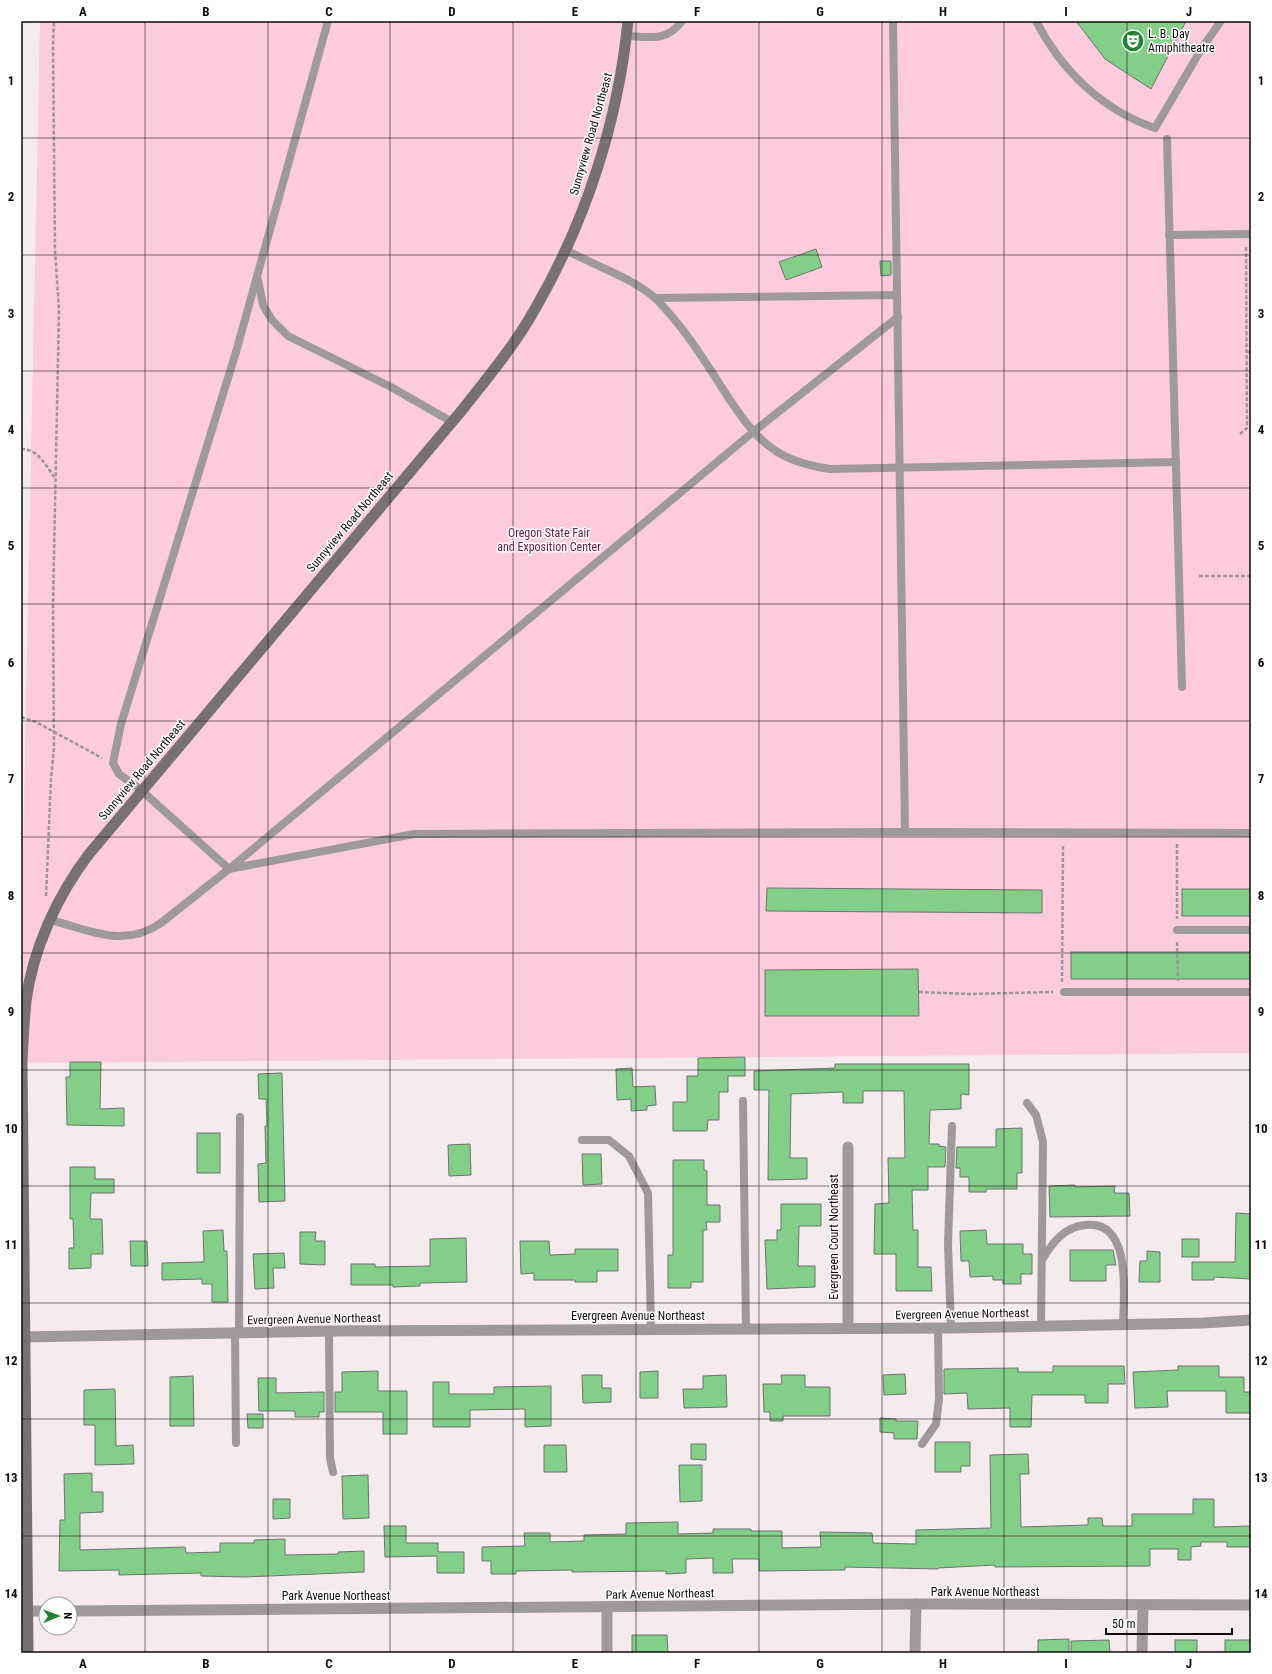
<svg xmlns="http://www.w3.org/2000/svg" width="1272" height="1674" font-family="'Roboto Condensed',sans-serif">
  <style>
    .green { fill: #fcccde }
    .building { fill: #83ce89; stroke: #6d746d }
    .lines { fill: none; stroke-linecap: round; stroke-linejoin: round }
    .path { stroke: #9d9598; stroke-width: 2.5; stroke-dasharray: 4 2; stroke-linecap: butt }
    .service { stroke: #9e999b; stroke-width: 8 }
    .minor { stroke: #9e999b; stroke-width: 11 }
    .secondary { stroke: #787173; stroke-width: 11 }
    .grid { fill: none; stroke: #100c0d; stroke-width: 1; stroke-opacity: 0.55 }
    .labels { text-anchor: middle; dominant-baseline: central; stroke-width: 3; stroke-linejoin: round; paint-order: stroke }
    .poi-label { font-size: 12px; fill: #100c0d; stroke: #fff; text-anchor: start }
    .street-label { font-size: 12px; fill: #100c0d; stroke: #fff }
    .park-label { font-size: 12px; fill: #6a1841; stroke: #fff }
    .neatline { fill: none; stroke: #100c0d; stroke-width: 1.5 }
    .grid-label { font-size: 13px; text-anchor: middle; font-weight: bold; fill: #100c0d }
  </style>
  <rect width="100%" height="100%" fill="#f5eaee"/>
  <path class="green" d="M40,21H1251V1053L21,1063V944Z"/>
  <g class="building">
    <path d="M1076,21H1186L1151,89L1105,59Z"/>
    <path d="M816,249L822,267L786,280L779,262Z"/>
    <path d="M880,261H891V275L881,276Z"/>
    <path d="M767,888L1042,890V913L766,911Z"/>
    <rect x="1182" y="889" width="69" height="27"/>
    <rect x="1071" y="952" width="180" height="27"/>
    <path d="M918,969L919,1016H765V970Z"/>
    <path d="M745,1057V1076H728V1092H719V1120H708L707,1131H673V1102H687V1076H698V1058Z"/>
    <path d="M70,1062H101L100,1109L124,1108V1126L67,1125L66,1077H70Z"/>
    <path d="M835,1064H969V1095L961,1094V1109L930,1110L929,1144H939V1146L946,1147L945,1167H928V1190H912L913,1230H918V1267H931L932,1291H896V1254H874L875,1204L889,1203L888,1158H905L904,1091H863V1103H843V1092L791,1094L790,1158H807V1179L768,1180L769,1090H754V1071L835,1068Z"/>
    <path d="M632,1068L633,1087L655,1086L656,1105L647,1106V1110L631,1111V1099L617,1100L616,1069Z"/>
    <path d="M282,1073L285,1201L259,1202L258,1164L266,1163L265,1126H267L266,1099H259L258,1074Z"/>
    <path d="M1022,1128V1173H1017V1189H986V1192H969V1177H960V1168H956L957,1147H996V1129Z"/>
    <rect x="197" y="1133" width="23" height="40"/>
    <path d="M470,1144L471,1175L449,1176L448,1145Z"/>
    <path d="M582,1154H601L602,1184L583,1185Z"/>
    <path d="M673,1160H704V1170L707,1171V1205H720V1222H706L707,1230H703V1282H691V1288H668V1255H673Z"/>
    <path d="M70,1167H95V1179H114V1193H91L90,1219H102L103,1254H91V1268L69,1269V1248H74L73,1219H70Z"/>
    <path d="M1075,1185V1187L1115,1186L1114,1193H1129L1130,1216L1050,1217L1049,1186Z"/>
    <path d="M781,1204H821V1226H799L798,1266H815V1287L767,1289L765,1240H777V1230H781Z"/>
    <path d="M1236,1213L1251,1214V1279L1214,1277V1280H1192V1262H1235Z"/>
    <path d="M223,1230L224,1251H227L228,1302H212V1284H202V1279L162,1280V1263L202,1262L204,1261L203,1231Z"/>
    <path d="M986,1230L987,1244H1023V1254H1032V1274H1021V1284H1003V1280H993V1276L970,1277L969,1261H961L960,1231Z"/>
    <path d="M300,1232H316L315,1241H325V1265L300,1264Z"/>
    <path d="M466,1238L467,1282L420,1283V1286L393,1287V1285H351V1264H375V1267L430,1266V1239Z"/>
    <rect x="1182" y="1239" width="17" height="18"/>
    <path d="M130,1241H147L148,1266H131Z"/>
    <path d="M520,1241H549L550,1255L575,1254V1249H618V1271H597V1282H575V1280H534V1273L521,1274Z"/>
    <path d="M1070,1250H1113L1116,1265H1106V1281H1070Z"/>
    <path d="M1147,1251L1160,1252V1282H1139L1140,1261H1147Z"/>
    <path d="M284,1253L285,1268H273L274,1288L255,1289L253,1254Z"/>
    <path d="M1053,1366H1124L1125,1384H1108V1403H1085V1395H1032L1031,1427H1010V1408L968,1409L967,1393L944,1394V1369L1018,1368V1372H1053Z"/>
    <path d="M1178,1366H1219V1377H1244V1392H1251V1413H1226V1391H1167L1168,1407L1135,1408L1133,1372L1178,1370Z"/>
    <path d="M378,1371V1391H407V1434H383V1412H335V1392H342V1372Z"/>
    <path d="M658,1371V1398H640V1372Z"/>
    <path d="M905,1374L906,1394L884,1395L883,1375Z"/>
    <path d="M582,1375H602V1388H611V1402L583,1403Z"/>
    <path d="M726,1375L727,1407L684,1408L683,1389H703V1376Z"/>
    <path d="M781,1375H805V1387H830V1416H783V1421H770V1412H764L763,1384H782Z"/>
    <path d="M193,1376L194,1426H170V1377Z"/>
    <path d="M258,1378H276V1393L324,1392V1412H319V1417H295V1411H259Z"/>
    <path d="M433,1382H449V1394H494V1387L551,1386V1426L525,1427V1409L470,1410V1427H433Z"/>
    <path d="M115,1389L116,1446L133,1445L134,1464L95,1465V1425H84V1390Z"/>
    <path d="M247,1414H263V1428H248Z"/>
    <path d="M880,1418L896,1419V1421H918L917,1439H894V1433L880,1432Z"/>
    <path d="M935,1442H970V1466H961V1472H935Z"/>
    <path d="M691,1444H706V1460L691,1459Z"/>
    <path d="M544,1445H566L567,1472H544Z"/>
    <path d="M1028,1454L1029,1474H1020L1021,1527L1088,1525V1518H1102L1103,1526H1132V1514H1193V1499H1214V1527L1251,1526V1547H1227V1542H1201V1546L1191,1547V1560H1178V1549H1150V1566L995,1567V1565L938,1568V1569L845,1567V1570L759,1571V1559H732L733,1573H713V1558L686,1559V1573L666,1574V1571L572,1572V1570L516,1571V1574H491V1561H482V1547L525,1546L524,1533H550V1542L584,1541V1535L626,1534V1523L678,1522V1534L713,1533V1529H751V1531H782V1548L821,1547L820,1532L872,1533L873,1543L916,1544V1530L991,1528L990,1455Z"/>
    <path d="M679,1465H702V1501L680,1502Z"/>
    <path d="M92,1473V1492H103V1512L80,1513V1550L185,1547L186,1553L220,1552V1543H254V1540L285,1539V1555L338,1554V1552L364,1551V1572L245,1577L201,1576V1573L119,1575V1570L59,1571L60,1520H65L64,1474Z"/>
    <path d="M368,1475L369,1518L343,1519L342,1476Z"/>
    <path d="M273,1499H290V1518L273,1519Z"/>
    <path d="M384,1526H406V1543H438V1552H464V1573H437V1556L385,1557Z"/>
    <path d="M632,1635H667L668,1653H632Z"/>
    <path d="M1069,1639V1653H1038V1640Z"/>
    <path d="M1109,1640L1110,1653H1071V1641Z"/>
    <rect x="1175" y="1640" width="22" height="13"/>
    <rect x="1225" y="1640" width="26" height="13"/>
  </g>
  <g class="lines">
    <g class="path">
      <path d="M1247,352H1251"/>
      <path d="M1240,434L1247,428L1246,246"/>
      <path d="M21,449C38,449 45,464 54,477"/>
      <path d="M1250,461H1251"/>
      <path d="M1199,576H1251"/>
      <path d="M21,717L36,722L102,758"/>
      <path d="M1177,844V919"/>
      <path d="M46,896L51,779L54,748L53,605L59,310L55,251L53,46L54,21"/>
      <path d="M1177,942L1178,981"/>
      <path d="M1062,982L1063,845"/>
      <path d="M919,992L969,994L1053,992"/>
    </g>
    <g class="service">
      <path d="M328,21L236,352L121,724L113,763L119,774L141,790L229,869L414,834L905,832L1251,833"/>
      <path d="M893,21L905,832"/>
      <path d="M1036,21C1061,70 1102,110 1155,128L1202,48L1221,21"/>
      <path d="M627,36C649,37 667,42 682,21"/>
      <path d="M1167,139L1182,687"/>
      <path d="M1169,235L1251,234"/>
      <path d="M566,250C591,264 637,280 656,299C685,328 706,363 728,397C741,416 754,436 773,449C789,461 810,466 830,469L1176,462"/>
      <path d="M258,280L263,305L272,320L288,336L391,387L452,422"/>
      <path d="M655,298L897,295"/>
      <path d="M50,920C90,930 123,949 161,923L229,869L753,432L898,317"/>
      <path d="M1177,930H1251"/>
      <path d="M1064,992H1251"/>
      <path d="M743,1101L746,1328"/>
      <path d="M1027,1103L1036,1115L1043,1142L1041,1326"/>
      <path d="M582,1140H609L629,1156L648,1193L651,1328"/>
      <path d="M1042,1260C1052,1243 1064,1227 1085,1225C1132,1219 1124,1294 1123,1324"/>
      <path d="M951,1328L948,1244L952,1126"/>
      <path d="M329,1331L330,1458L333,1472"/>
      <path d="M235,1333L236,1443"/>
      <path d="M239,1333L240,1117"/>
      <path d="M922,1444L936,1424L939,1399L938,1328"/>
    </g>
    <g class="minor">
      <path d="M848,1147V1328"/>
      <path d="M25,1337L329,1331L951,1328L1203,1323L1251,1320"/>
      <path d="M28,1611H46"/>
      <path d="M70,1611L916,1604L1251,1605"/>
      <path d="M607,1653V1607"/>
      <path d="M915,1653L916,1604"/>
      <path d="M1142,1653L1143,1606"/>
    </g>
    <path class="secondary" d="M28,1653L22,1062C23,1042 24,1021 26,1001C33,949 57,896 89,854L463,409C488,377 515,345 535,309C586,221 618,122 628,21"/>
  </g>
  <path class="grid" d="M145,21V1653M268,21V1653M390,21V1653M513,21V1653M636,21V1653M759,21V1653M882,21V1653M1004,21V1653M1127,21V1653M21,138H1251M21,255H1251M21,371H1251M21,488H1251M21,604H1251M21,721H1251M21,837H1251M21,953H1251M21,1070H1251M21,1186H1251M21,1303H1251M21,1419H1251M21,1536H1251"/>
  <defs>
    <g id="theatre-disc" transform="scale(1.15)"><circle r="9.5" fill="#238234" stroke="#fff"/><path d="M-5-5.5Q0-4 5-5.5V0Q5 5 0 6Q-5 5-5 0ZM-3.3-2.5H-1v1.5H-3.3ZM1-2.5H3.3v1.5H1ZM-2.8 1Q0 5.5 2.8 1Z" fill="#fff"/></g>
  </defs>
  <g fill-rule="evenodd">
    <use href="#theatre-disc" x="1133" y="41"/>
  </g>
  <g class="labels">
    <g class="poi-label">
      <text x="1148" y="34">L. B. Day<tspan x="1148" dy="14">Amiphitheatre</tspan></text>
    </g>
    <g class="street-label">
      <text transform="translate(591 134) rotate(-74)">Sunnyview Road Northeast</text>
      <text transform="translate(350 522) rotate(-50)">Sunnyview Road Northeast</text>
      <text transform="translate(142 770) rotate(-50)">Sunnyview Road Northeast</text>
      <text transform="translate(834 1237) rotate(-90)">Evergreen Court Northeast</text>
      <text transform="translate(962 1314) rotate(-1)">Evergreen Avenue Northeast</text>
      <text x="638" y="1316">Evergreen Avenue Northeast</text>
      <text transform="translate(314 1319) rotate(-1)">Evergreen Avenue Northeast</text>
      <text x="985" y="1592">Park Avenue Northeast</text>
      <text transform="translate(660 1594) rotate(-1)">Park Avenue Northeast</text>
      <text x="336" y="1596">Park Avenue Northeast</text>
    </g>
    <g class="park-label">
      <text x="549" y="533">Oregon State Fair<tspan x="549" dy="14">and Exposition Center</tspan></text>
    </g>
  </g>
  <rect width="1272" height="1674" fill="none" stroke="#ffffff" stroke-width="44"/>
  <g transform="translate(58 1616) rotate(89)"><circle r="19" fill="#ffffff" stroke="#9f9e9e"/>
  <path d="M0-3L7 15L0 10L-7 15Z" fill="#238234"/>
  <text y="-6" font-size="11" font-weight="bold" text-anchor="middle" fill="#100c0d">N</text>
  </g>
  <path d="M1106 1628v6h126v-6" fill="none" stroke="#100c0d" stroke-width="2"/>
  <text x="1112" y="1628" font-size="12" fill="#100c0d" stroke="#ffffff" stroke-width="3" paint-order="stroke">50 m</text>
  <rect x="22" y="22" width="1228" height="1630" class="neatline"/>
  <g class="grid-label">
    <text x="83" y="16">A</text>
    <text x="206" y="16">B</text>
    <text x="329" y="16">C</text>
    <text x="452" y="16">D</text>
    <text x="575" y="16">E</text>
    <text x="697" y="16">F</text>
    <text x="820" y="16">G</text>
    <text x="943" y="16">H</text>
    <text x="1066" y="16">I</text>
    <text x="1189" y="16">J</text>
    <text x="11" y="85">1</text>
    <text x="1261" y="85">1</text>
    <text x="11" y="201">2</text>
    <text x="1261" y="201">2</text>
    <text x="11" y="318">3</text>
    <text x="1261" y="318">3</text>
    <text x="11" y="434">4</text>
    <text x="1261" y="434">4</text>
    <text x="11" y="550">5</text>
    <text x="1261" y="550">5</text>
    <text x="11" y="667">6</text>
    <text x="1261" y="667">6</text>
    <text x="11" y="783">7</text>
    <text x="1261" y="783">7</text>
    <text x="11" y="900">8</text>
    <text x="1261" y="900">8</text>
    <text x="11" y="1016">9</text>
    <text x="1261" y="1016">9</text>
    <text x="11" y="1133">10</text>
    <text x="1261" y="1133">10</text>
    <text x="11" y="1249">11</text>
    <text x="1261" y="1249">11</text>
    <text x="11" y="1365">12</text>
    <text x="1261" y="1365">12</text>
    <text x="11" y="1482">13</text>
    <text x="1261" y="1482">13</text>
    <text x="11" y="1598">14</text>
    <text x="1261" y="1598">14</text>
    <text x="83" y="1668">A</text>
    <text x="206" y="1668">B</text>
    <text x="329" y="1668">C</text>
    <text x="452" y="1668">D</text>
    <text x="575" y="1668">E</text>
    <text x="697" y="1668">F</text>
    <text x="820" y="1668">G</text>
    <text x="943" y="1668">H</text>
    <text x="1066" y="1668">I</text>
    <text x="1189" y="1668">J</text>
  </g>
</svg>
